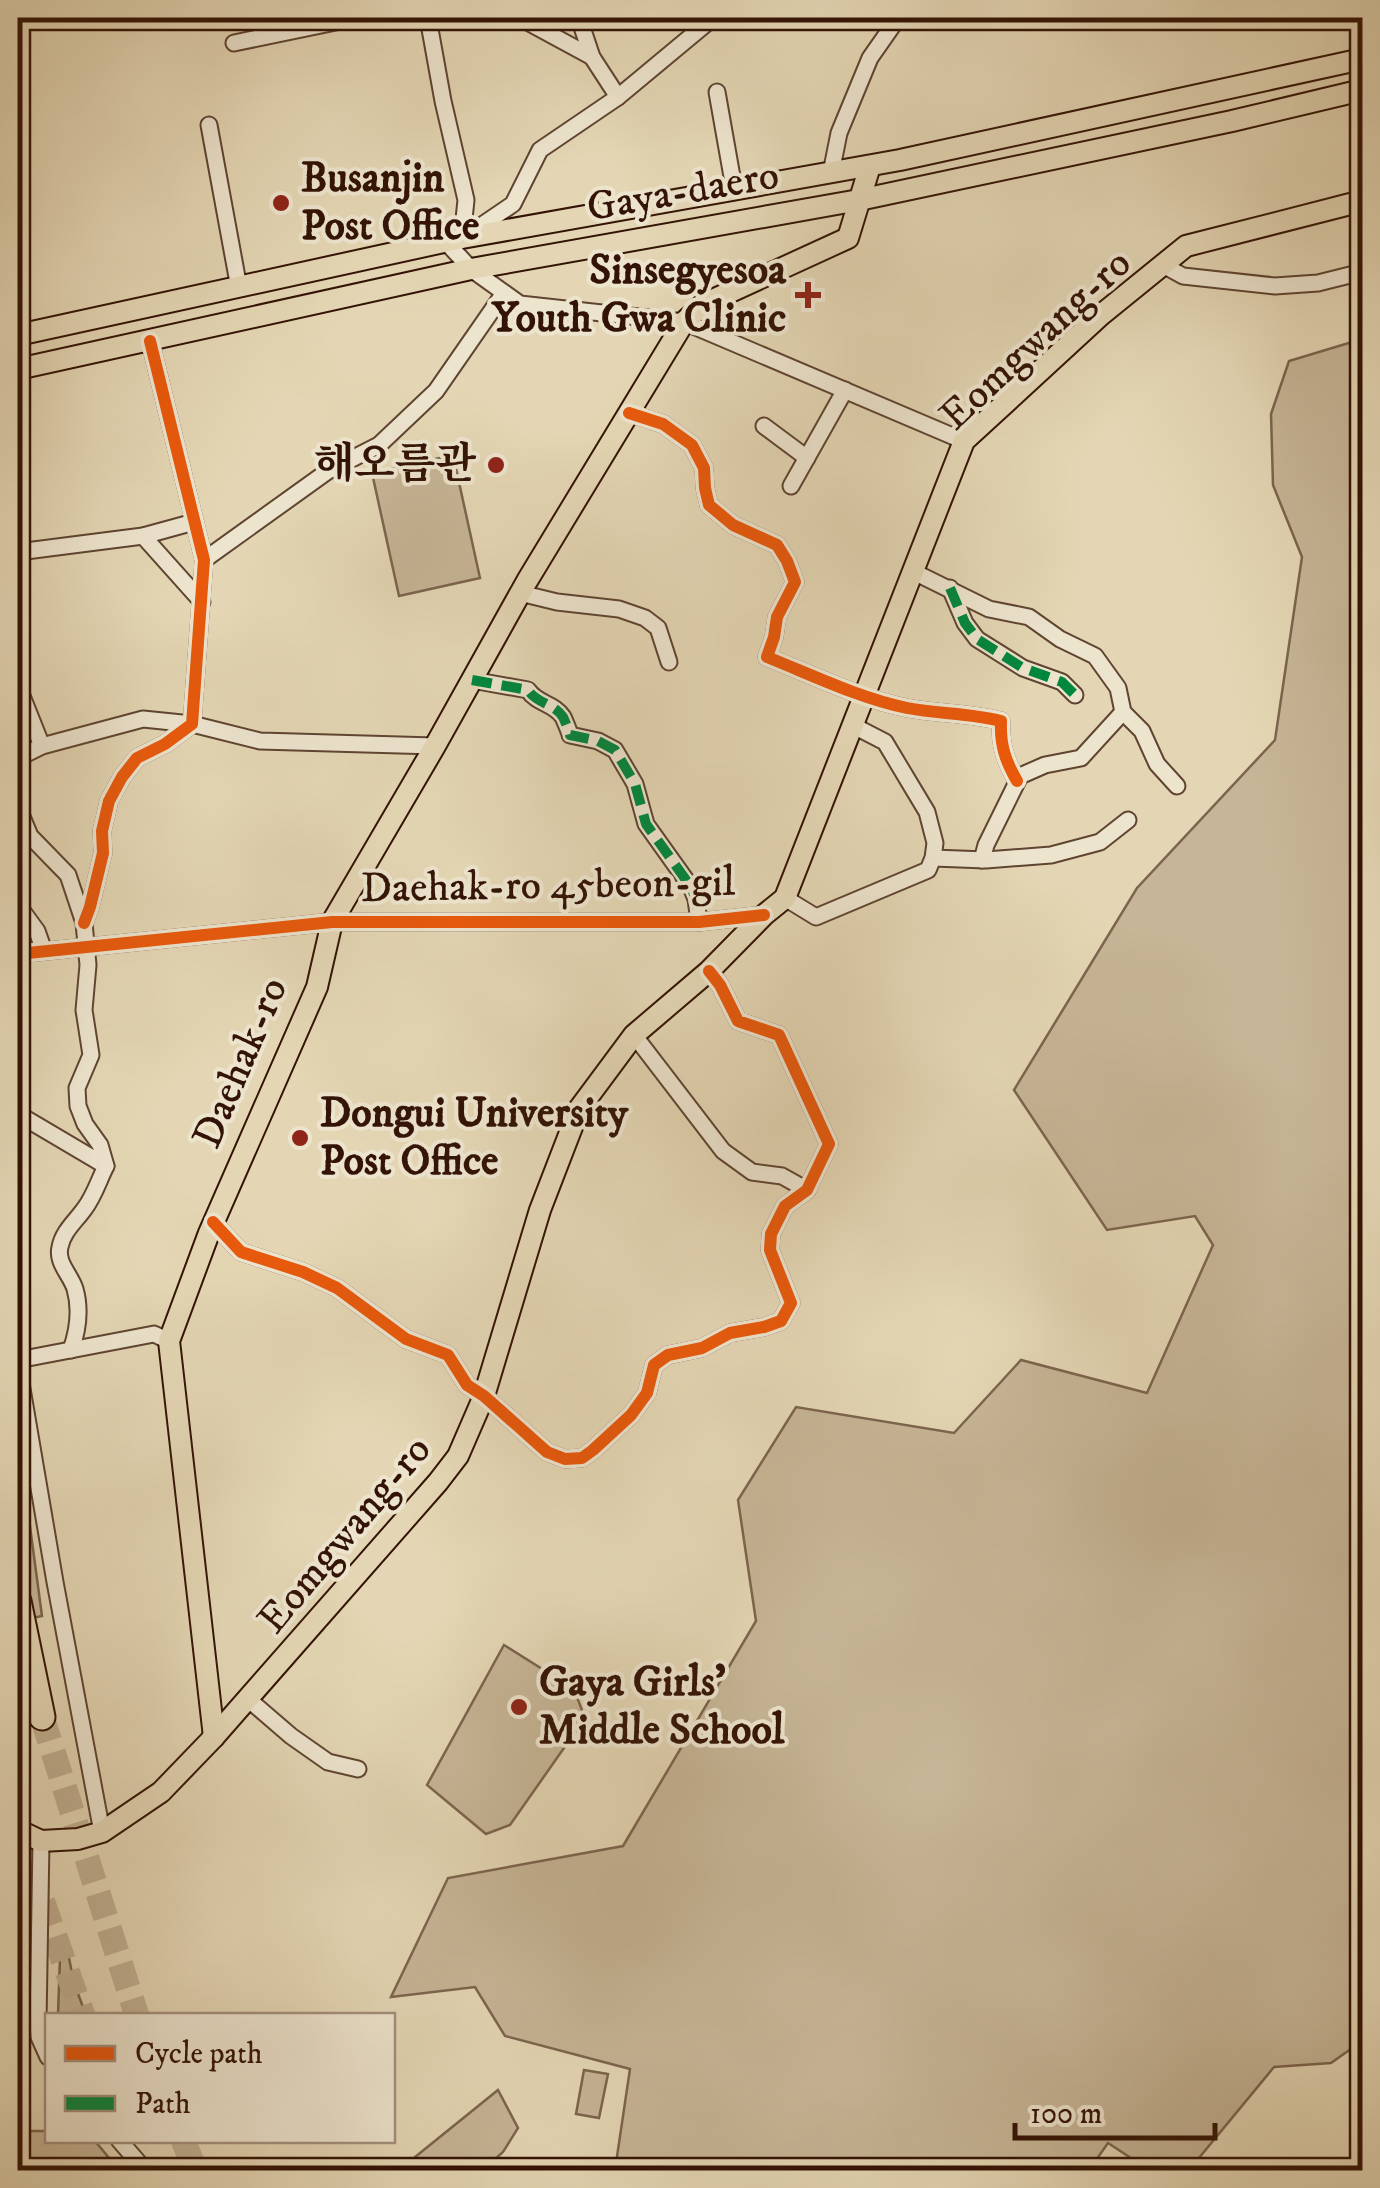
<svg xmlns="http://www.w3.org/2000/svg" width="1380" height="2188" font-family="'IM FELL DW Pica','Noto Serif KR',serif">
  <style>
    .green { fill: #c6b596; stroke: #7c644e; stroke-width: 2.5 }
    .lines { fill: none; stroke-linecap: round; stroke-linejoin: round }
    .highway-tunnel { stroke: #c1af91; stroke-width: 25; stroke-dasharray: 25 12; stroke-linecap: butt }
    .minor-casing { stroke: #5f4431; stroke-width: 19 }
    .major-casing { stroke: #331305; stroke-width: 24 }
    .highway-casing { stroke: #331305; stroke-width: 29 }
    .minor { stroke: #ede4ce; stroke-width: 15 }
    .major { stroke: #e4d6b4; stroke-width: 20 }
    .highway { stroke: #e4d6b4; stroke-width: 25 }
    .quiet { stroke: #00873e; stroke-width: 10; stroke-dasharray: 20 10; stroke-linecap: butt }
    .cycleway-casing { stroke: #ede4ce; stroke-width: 19 }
    .cycleway { stroke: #e8590c; stroke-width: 12 }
    .poi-dot { fill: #8f2418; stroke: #ede4ce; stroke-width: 4 }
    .labels { text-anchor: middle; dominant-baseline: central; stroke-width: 8; stroke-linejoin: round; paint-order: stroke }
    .poi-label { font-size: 42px; font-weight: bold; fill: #331305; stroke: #ede4ce; text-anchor: start }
    .street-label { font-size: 42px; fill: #331305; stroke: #ede4ce }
  </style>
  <rect width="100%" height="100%" fill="#e4d6b4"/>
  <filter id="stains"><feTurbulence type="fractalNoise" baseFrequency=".002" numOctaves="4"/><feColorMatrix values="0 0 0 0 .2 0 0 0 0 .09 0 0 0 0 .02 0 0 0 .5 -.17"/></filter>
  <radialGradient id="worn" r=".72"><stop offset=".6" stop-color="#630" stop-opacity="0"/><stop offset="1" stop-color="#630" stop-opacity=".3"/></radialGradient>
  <g class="green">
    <path d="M1362,339V2041L1331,2063L1274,2067L1189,2170H1149L1108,2143L1089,2170H615L630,2069L505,2036L475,1987L391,1997L448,1878L623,1846L756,1621L738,1500L796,1407L954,1433L1021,1360L1147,1393L1213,1245L1195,1216L1107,1230L1014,1090L1137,888L1275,740L1302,557L1273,485L1271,414L1289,361Z"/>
    <path d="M453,455L480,578L399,596L372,473Z"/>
    <path d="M18,1437L42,1616L18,1621Z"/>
    <path d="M504,1645L574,1689L585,1718L510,1825L486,1834L427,1785Z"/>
    <path d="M63,1953H68L74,1983L86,2015H58L60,1958Z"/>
    <path d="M584,2070L608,2074L599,2118L576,2114Z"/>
    <path d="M498,2090L518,2128L503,2152L483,2170H399Z"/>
    <path d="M18,2131H47L48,2140L95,2141L119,2170H18Z"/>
  </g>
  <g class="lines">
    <g class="highway-tunnel">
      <path d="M42,1717L137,2016"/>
      <path d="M18,1832L83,2016"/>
      <path d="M183,2140L195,2170"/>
    </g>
    <g class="minor-casing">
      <g id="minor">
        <path d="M428,18L443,101L466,200L462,238"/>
        <path d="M520,18L592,57"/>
        <path d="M579,18L592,57L618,97"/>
        <path d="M234,43L355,18"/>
        <path d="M717,92L734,188"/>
        <path d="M209,125L239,288"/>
        <path d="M831,173L839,133L870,58L898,18"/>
        <path d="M466,236L513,204L540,150L618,97L713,18"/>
        <path d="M446,242L471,269L520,304L684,322L964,441"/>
        <path d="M1163,265L1183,276L1275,286L1318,283L1362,272"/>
        <path d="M629,413L663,424L692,445L704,468L705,488L709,505L733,525L777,545L787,561L795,582L777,617L774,637L767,657C812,675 859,698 907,708C939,714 970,713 1001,721C1000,745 1005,760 1017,781"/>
        <path d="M764,426L807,458"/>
        <path d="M791,486L845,390"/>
        <path d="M143,536L202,602"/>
        <path d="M18,552L143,536L194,522"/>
        <path d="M204,560L328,471L379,445L436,391L504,293"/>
        <path d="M912,571L989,609L1029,617L1060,639L1095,656L1118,688L1123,712L1142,731L1157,764L1177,786"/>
        <path d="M950,588L965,623L977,639L1023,668L1062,682L1075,695"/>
        <path d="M520,593L557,602L619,609L645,618L658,628L669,662"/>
        <path d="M472,680L528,690C537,704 554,703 563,717C564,719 570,733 570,735L598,741L615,750L635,784L646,824L691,887L696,899L699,922"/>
        <path d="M18,686L42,746"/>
        <path d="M18,758L42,746L143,719L192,724L260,741L435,746"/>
        <path d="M18,807L30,836L68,875L84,923L88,965L84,1010L91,1055L77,1088L78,1106L85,1124L100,1145L106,1166C99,1180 94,1196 85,1208C76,1221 63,1231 60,1247C56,1263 71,1275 75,1289C81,1310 78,1330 71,1350"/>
        <path d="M933,858L986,860L1051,855L1100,842L1128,820"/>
        <path d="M982,860L986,845L1020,776L1045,765L1081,758L1123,712"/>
        <path d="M785,898L816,917L928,870L933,858L935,843L927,812L885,742L852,725"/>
        <path d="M18,905L37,931L44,951"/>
        <path d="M84,923L90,907L103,853L102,831L109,801L122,777L137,758L165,744L192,724L204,560L150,341"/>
        <path d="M18,954L332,922H699L764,915"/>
        <path d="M634,1035L723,1151L752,1172L782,1176L807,1190"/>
        <path d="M18,1114L106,1166"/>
        <path d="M213,1222L241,1252L303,1272L337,1288L406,1339L448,1355L467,1385L484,1396L547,1452L565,1459L582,1458L593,1450L631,1415L647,1393L654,1365L668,1355L702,1348L730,1333L764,1327L781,1321L791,1303L770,1250L771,1234L785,1206L807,1190L829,1144L779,1035L738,1021L720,985L709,971"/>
        <path d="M18,1360L154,1334L169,1341"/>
        <path d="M18,1365L55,1582L102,1832"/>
        <path d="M248,1699L291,1736L328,1762L358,1769"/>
        <path d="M41,1841L38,2023L39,2037L48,2057"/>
        <path d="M119,2140L145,2170"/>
      </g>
    </g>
    <g class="major-casing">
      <g id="major">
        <path d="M18,335L462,238L900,160L1362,59"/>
        <path d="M18,369L471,269L859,200L1232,121L1362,90"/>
        <path d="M214,1737L169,1341L209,1233L317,987L332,922L435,746L527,581L684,322L704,304L848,238L870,166"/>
        <path d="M18,1830L41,1841L78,1839L102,1832L161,1792L214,1737L438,1482L458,1456L484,1396L540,1210L579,1109L634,1035L709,971L764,915L785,898L964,441L1101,315L1186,246L1362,201"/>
      </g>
    </g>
    <g class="highway-casing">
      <path id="highway" d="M18,1601L42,1717"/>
    </g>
    <use href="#minor" class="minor"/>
    <use href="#major" class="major"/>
    <use href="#highway" class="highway"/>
    <g class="quiet">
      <path d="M950,588L965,623L977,639L1023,668L1062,682L1075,695"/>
      <path d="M472,680L528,690C537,704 554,703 563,717C564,719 570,733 570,735L598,741L615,750L635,784L646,824L691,887L696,899L699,922"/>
    </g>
    <g class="cycleway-casing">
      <g id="cycleway">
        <path d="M629,413L663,424L692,445L704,468L705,488L709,505L733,525L777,545L787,561L795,582L777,617L774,637L767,657C812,675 859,698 907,708C939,714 970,713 1001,721C1000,745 1005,760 1017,781"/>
        <path d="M84,923L90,907L103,853L102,831L109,801L122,777L137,758L165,744L192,724L204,560L150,341"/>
        <path d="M18,954L332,922H699L764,915"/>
        <path d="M213,1222L241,1252L303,1272L337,1288L406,1339L448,1355L467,1385L484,1396L547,1452L565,1459L582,1458L593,1450L631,1415L647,1393L654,1365L668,1355L702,1348L730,1333L764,1327L781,1321L791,1303L770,1250L771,1234L785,1206L807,1190L829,1144L779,1035L738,1021L720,985L709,971"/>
      </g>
    </g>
    <use href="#cycleway" class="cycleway"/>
  </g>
  <g class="poi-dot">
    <circle cx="281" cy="203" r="10"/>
    <path d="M803 280h10v10h10v10h-10v10h-10v-10h-10v-10h10z"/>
    <circle cx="496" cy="465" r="10"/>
    <circle cx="300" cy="1138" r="10"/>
    <circle cx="519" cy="1707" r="10"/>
  </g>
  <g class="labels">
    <g class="poi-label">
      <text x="301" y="179">Busanjin<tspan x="301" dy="48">Post Office</tspan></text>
      <text x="786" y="271" text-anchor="end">Sinsegyesoa<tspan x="786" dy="48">Youth Gwa Clinic</tspan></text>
      <text x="476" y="465" text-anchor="end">해오름관</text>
      <text x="320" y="1114">Dongui University<tspan x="320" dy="48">Post Office</tspan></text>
      <text x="539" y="1683">Gaya Girls'<tspan x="539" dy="48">Middle School</tspan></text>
    </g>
    <g class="street-label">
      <text transform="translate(683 192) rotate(-10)">Gaya-daero</text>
      <text transform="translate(1036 340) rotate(-43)">Eomgwang-ro</text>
      <text transform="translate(548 886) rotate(-1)">Daehak-ro 45beon-gil</text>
      <text transform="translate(241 1063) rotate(-67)">Daehak-ro</text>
      <text transform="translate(345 1535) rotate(-50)">Eomgwang-ro</text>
    </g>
  </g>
  <rect width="1380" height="2188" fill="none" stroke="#e4d6b4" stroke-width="60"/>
  <rect x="20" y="20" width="1340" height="2148" fill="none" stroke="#331305" stroke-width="5"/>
  <rect x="30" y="30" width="1320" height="2128" fill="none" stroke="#331305" stroke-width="2.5"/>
  <rect x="45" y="2013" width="350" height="130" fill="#ede4ce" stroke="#a3907e" stroke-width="2.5"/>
  <rect x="65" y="2046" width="50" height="15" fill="#e8590c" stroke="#a3907e" stroke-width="2.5"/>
  <text x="135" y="2063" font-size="30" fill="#331305">Cycle path</text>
  <rect x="65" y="2096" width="50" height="15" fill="#00873e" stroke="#a3907e" stroke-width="2.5"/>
  <text x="135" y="2113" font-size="30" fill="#331305">Path</text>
  <path d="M1015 2123v15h200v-15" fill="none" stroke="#331305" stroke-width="5"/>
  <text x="1030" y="2123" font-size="30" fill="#331305" stroke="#ede4ce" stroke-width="8" paint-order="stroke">100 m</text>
  <rect width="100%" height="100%" filter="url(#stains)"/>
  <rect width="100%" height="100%" fill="url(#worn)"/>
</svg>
